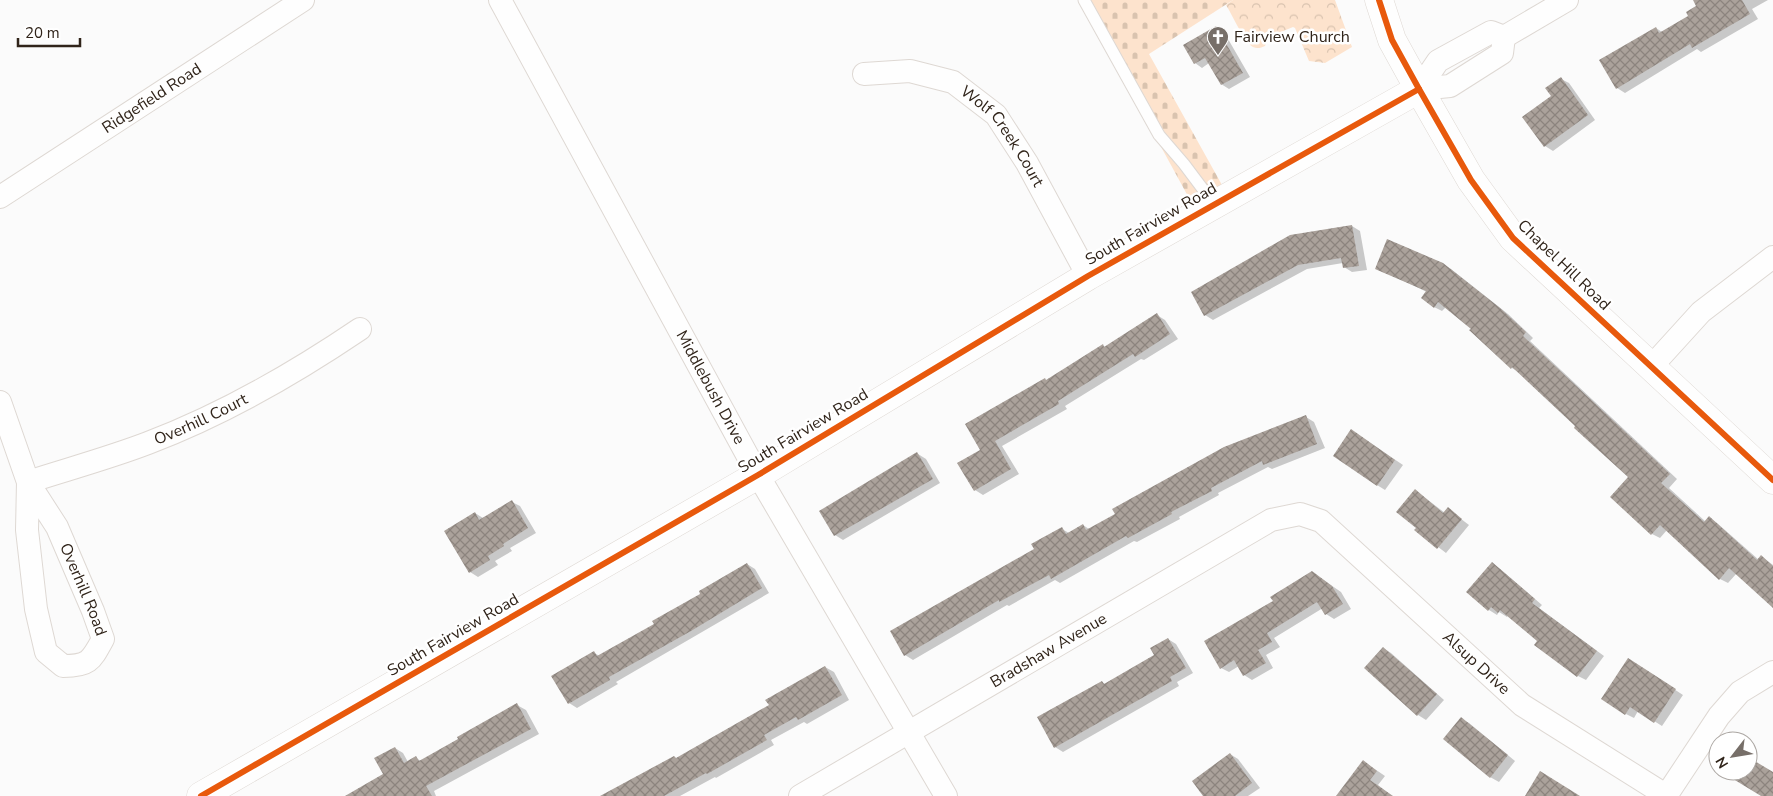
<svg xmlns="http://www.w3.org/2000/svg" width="1773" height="796" font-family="'Nunito Sans',sans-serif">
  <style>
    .cemetery { fill: url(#cemetery-stones) }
    .park { fill: url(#park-crowns) }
    .shadow { fill: #0003 }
    .building { fill: url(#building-cross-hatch) }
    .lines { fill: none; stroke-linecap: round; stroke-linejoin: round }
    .service-casing { stroke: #ded8d3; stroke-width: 13 }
    .minor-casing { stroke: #ded8d3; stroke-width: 24 }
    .tertiary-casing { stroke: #ded8d3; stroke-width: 29 }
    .service { stroke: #fefefe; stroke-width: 11 }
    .minor { stroke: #fefefe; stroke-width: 22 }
    .tertiary { stroke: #fefefe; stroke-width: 28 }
    .cycleway-casing { stroke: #fff; stroke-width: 9 }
    .cycleway { stroke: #e8590c; stroke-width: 6 }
    .labels { text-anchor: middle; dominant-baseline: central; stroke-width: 5; stroke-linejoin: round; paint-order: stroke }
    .poi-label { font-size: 16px; fill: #30241a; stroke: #fff; text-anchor: start }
    .street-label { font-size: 16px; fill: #30241a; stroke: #fff }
  </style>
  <defs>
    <pattern id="cemetery-stones" width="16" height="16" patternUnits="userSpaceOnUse" patternTransform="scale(1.25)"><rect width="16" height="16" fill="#fde3cd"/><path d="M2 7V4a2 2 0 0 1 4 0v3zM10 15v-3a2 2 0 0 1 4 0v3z" fill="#d9c3af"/></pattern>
    <pattern id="park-crowns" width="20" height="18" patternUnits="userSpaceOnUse" patternTransform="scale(1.25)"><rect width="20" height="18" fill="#fde3cd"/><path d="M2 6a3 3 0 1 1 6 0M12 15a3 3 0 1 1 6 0" fill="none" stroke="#d9c3af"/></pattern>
    <pattern id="building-cross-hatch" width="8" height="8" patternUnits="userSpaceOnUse" patternTransform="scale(1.25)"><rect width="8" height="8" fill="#aba29b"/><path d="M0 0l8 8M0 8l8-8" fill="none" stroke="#8c847e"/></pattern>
  </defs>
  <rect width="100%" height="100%" fill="#fbfbfb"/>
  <path class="cemetery" d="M1081,0H1233L1149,54L1227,194L1196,211Z"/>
  <path class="park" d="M1233,0H1335L1352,47L1325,63L1309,61L1295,28L1293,27L1269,37L1265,46C1261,48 1257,49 1253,47C1244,42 1232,14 1226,5Z"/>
  <g class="shadow">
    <path d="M1703,0H1768L1752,9L1758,19L1701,52L1697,49L1625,93L1617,88L1656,28L1662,32L1690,17Z"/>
    <path d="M1216,27L1224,32L1250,77L1229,89L1221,84L1209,63L1202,68L1195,63Z"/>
    <path d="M1561,79L1569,83L1595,120L1553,151L1545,146L1553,96Z"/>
    <path d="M1352,226L1360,231L1367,270L1352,272L1344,267L1343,263L1307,269L1213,320L1205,315L1291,236Z"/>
    <path d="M1442,264L1451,269L1508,314L1533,338L1530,341L1677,479L1669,488L1706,522L1709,518L1717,523L1759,560L1762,557L1773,565V607L1737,573L1728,583L1720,579L1667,530L1660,538L1652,534L1630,477L1520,373L1512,368L1473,329L1446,307L1442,311L1434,307L1427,292L1376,268Z"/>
    <path d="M1157,315L1165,320L1178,339L1144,360L1141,359L1065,406L1067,409L1002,446L1019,474L983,495L975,490L982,450L1046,381L1103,346L1106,347Z"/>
    <path d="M1306,417L1314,422L1325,448L1272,469L1268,467L1218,493L1219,495L1179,517L1180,519L1137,542L1134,541L1060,583L1055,580L1009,606L1007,605L913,660L905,655L1062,529L1069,533L1083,525L1089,529Z"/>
    <path d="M1360,436L1403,465L1385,490L1377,485Z"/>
    <path d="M918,454L926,459L940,483L843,540L835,535Z"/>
    <path d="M1415,490L1445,513L1448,509L1469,525L1446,553L1416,530L1417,528Z"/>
    <path d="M512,502L520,506L536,533L510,548L512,551L495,561L498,565L478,577L470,572L475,513L483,518Z"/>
    <path d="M747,564L755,569L769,593L616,682L618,684L577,708L569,703L594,653L600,656L656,624Z"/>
    <path d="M1492,564L1500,569L1542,605L1539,608L1604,656L1586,680L1578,676L1508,615L1507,617L1499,612L1497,615L1489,610L1468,592Z"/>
    <path d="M1312,572L1341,592L1351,609L1334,619L1326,614L1323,608L1274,638L1280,647L1266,655L1273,668L1252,680L1244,675L1239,666L1229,672L1221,668L1275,602Z"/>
    <path d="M1168,639L1176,644L1193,673L1177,682L1179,686L1063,752L1055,747L1102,682L1105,684L1155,656Z"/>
    <path d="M1383,648L1391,653L1444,700L1426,720L1418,715L1366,668Z"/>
    <path d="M1636,664L1683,695L1662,726L1638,711L1634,718L1626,714Z"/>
    <path d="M825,667L834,672L849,700L807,724L804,722L771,740L774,745L716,778L715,777L680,796H613L770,706Z"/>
    <path d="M517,705L526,710L539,734L434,791L436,796H348L384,775L395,748L403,753L408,762L416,758L421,761Z"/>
    <path d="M1461,719L1469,723L1515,761L1499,782L1490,777Z"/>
    <path d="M1230,754L1238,759L1260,788L1248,796H1205Z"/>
    <path d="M1363,761L1385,776L1378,785L1392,796H1338Z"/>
  </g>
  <g class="building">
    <path d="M1693,0H1742L1750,14L1692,48L1690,44L1616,89L1599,60L1656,27L1659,33L1688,16L1686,12L1696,6Z"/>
    <path d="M1216,26L1243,73L1221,85L1205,58L1194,64L1183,45Z"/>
    <path d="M1561,77L1588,115L1544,147L1522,117L1551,96L1545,88Z"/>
    <path d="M1352,225L1359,266L1343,268L1341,258L1298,265L1204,316L1191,292L1290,235Z"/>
    <path d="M1387,239L1443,263L1500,308L1526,332L1523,336L1670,474L1661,483L1704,522L1709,516L1757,560L1761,555L1773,566V608L1729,568L1719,580L1660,525L1651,535L1610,497L1628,477L1574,428L1575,426L1512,367L1511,369L1469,330L1471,329L1438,302L1434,308L1421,298L1426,291L1375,269Z"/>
    <path d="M1157,313L1170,334L1135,357L1133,354L1058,401L1059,404L995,441L1011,469L974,491L957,463L980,450L965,424L1045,378L1046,380L1103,344L1104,347Z"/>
    <path d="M1306,415L1317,444L1263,465L1262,461L1211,488L1212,491L1171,512L1172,514L1128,538L1126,536L1051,579L1049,575L999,602V600L904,656L890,631L1034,549L1031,544L1062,527L1066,534L1083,524L1086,530L1115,514L1112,509L1224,447Z"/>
    <path d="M1351,429L1395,460L1377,486L1333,456Z"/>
    <path d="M917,452L933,479L834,536L819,511Z"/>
    <path d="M1415,489L1443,513L1448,507L1462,519L1437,549L1414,530L1416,528L1396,512Z"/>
    <path d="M512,500L528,528L503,544L504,546L488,556L490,560L469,573L444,531L475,512L479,520Z"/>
    <path d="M1492,562L1535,599L1532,603L1597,651L1577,677L1534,645L1537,641L1500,610L1498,613L1491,607L1488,611L1466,592Z"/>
    <path d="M747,563L762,588L691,631L609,677L610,680L568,704L551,676L594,651L597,656L654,624L652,621L700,594L699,591Z"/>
    <path d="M1312,571L1332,586L1343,604L1325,615L1317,602L1267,633L1272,642L1258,650L1266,663L1243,676L1234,660L1220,669L1204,641L1273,601L1270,597Z"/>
    <path d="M1168,638L1186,668L1170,677L1172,681L1054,748L1037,717L1102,681L1104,684L1154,655L1150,648Z"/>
    <path d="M1383,647L1437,694L1417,716L1364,668Z"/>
    <path d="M1628,658L1676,689L1654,723L1630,707L1625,715L1601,699Z"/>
    <path d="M825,666L842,695L798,720L796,717L764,735L767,740L707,774L706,773L664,796H600L674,756L676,758L769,705L765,700Z"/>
    <path d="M517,703L531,729L426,786L432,796H345L383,774L374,758L395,747L404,763L416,756L419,761L458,739L457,737Z"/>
    <path d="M1461,717L1508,755L1490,778L1443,739Z"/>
    <path d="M1230,753L1252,783L1235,796H1203L1192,781Z"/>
    <path d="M1748,757L1773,772V796H1761L1720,771H1748Z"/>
    <path d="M1363,760L1377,771L1370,780L1393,796H1336Z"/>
    <path d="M1540,771L1580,796H1525Z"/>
  </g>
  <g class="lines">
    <g class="service-casing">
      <path id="service" d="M1084,0L1159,135L1184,164L1205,192L1213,205"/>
    </g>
    <g class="minor-casing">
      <g id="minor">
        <path id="s1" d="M500,0L758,475L946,796"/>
        <path d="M1504,37L1567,0"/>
        <path id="s2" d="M864,74L910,71L953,82L996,115L1027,163L1088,276"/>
        <path d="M1419,89L1450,86L1502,53L1504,37"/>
        <path d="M1419,89L1438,61L1491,32L1504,37"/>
        <path id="s3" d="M0,197L303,0"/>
        <path d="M1651,367L1701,312L1773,257"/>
        <path id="s4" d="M0,402L28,482L57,527L93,611L103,639C91,661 89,666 63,666L46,652L36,609L27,530L28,482"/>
        <path id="s5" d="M28,482C68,469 109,458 148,443C222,415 295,373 360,329"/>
        <path id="s6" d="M800,796L1271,520L1300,514L1321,521L1522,705L1667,796"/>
        <path d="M1666,796L1719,716L1740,692L1773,672"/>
      </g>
    </g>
    <g class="tertiary-casing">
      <g id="tertiary">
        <path d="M1379,0L1392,40L1419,89L1471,180L1513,238L1773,480"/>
        <path d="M201,796L758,475L1088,276L1419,89"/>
      </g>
    </g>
    <use href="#service" class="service"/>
    <use href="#minor" class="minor"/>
    <use href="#tertiary" class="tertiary"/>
    <g class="cycleway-casing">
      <g id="cycleway">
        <path d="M1379,0L1392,40L1419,89L1471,180L1513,238L1773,480"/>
        <path d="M201,796L758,475L1088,276L1419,89"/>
      </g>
    </g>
    <use href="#cycleway" class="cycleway"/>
  </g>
  <defs>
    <g id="church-pin" transform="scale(1.125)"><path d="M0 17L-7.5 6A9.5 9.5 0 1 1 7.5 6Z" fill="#776f69" stroke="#fff"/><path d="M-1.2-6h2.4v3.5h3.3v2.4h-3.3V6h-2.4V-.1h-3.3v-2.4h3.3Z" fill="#fff"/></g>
  </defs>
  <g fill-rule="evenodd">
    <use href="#church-pin" x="1218" y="37"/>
  </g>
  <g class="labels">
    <g class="poi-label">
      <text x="1234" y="37">Fairview Church</text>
    </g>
    <g class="street-label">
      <text stroke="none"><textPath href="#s3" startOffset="181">Ridgefield Road</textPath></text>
      <text stroke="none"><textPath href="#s2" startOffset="165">Wolf Creek Court</textPath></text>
      <text transform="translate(1151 224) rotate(-30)">South Fairview Road</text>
      <text transform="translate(1564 265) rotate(44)">Chapel Hill Road</text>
      <text stroke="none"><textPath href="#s1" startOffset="441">Middlebush Drive</textPath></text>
      <text stroke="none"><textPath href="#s5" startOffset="184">Overhill Court</textPath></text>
      <text transform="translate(803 431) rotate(-31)">South Fairview Road</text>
      <text stroke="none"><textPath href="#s4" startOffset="206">Overhill Road</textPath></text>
      <text transform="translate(453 635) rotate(-30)">South Fairview Road</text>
      <text stroke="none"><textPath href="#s6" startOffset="288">Bradshaw Avenue</textPath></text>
      <text stroke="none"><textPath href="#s6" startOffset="808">Alsup Drive</textPath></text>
    </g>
  </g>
  <g transform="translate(1733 756) rotate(239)"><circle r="24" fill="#ffffff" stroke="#aca7a3"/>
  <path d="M0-4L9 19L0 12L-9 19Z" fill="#776f69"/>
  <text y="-8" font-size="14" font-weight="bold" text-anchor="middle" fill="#30241a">N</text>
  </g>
  <path d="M18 38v8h62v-8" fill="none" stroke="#30241a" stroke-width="2.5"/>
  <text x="25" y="38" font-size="15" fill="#30241a" stroke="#ffffff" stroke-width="4" paint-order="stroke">20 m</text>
</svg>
